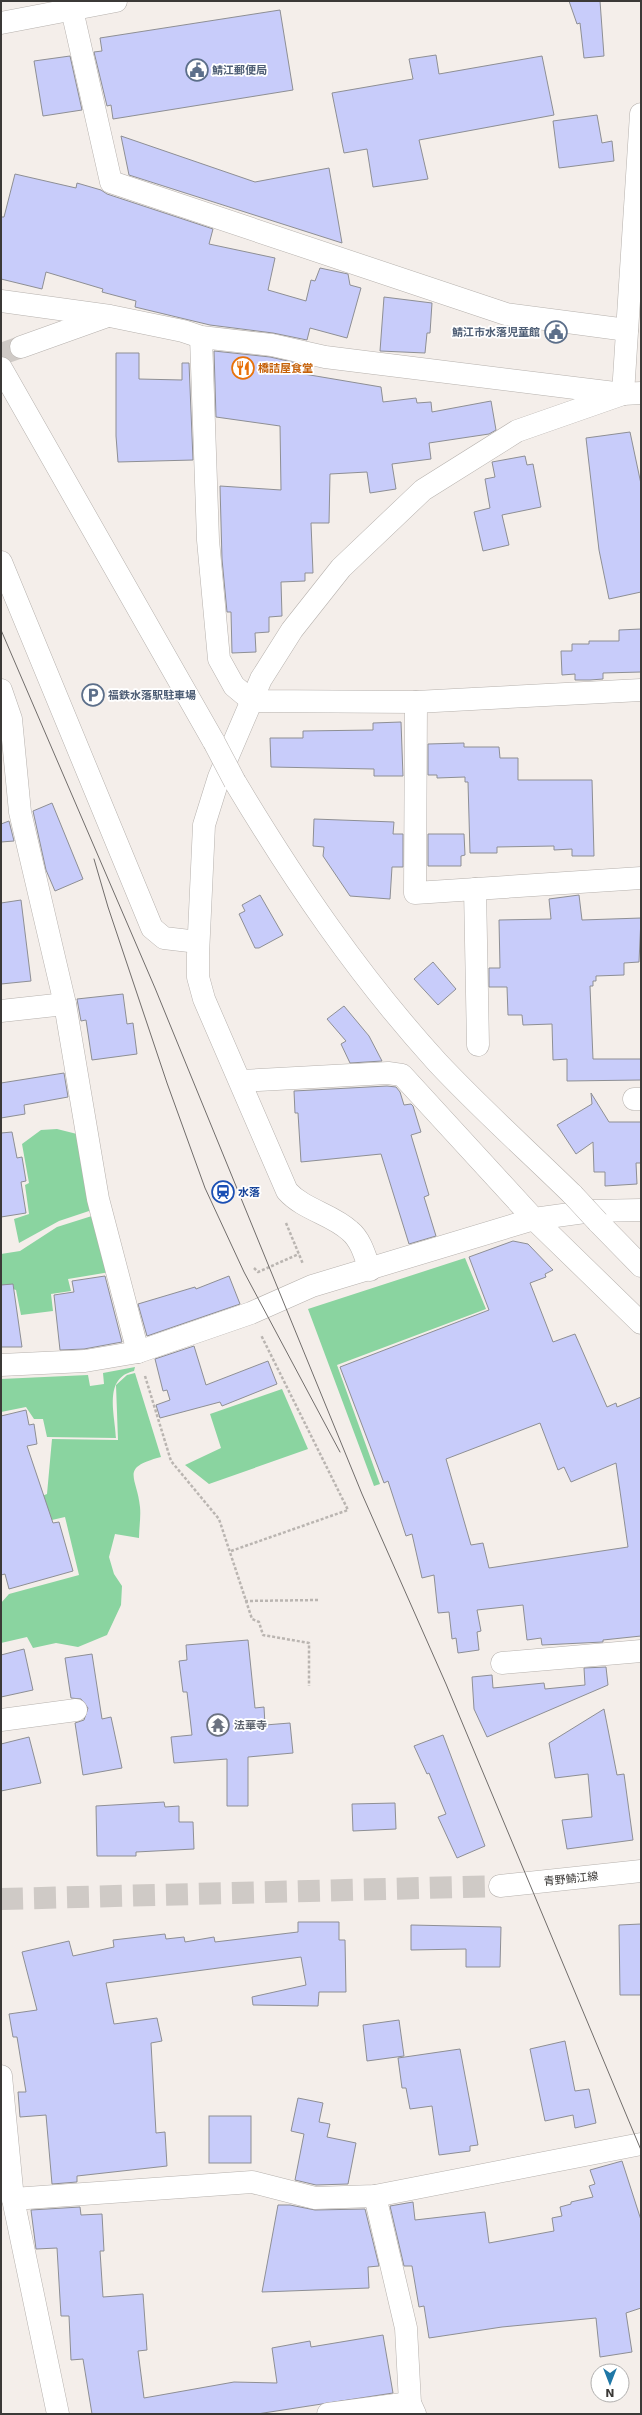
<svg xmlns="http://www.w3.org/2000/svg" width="642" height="2415" font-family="'DejaVu Sans','Noto Sans JP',sans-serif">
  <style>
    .green { fill: #8ad4a0 }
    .building { fill: #c8ccfa; stroke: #8e8f94; fill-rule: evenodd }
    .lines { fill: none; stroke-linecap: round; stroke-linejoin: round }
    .minor-tunnel { stroke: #cfcac6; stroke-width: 22; stroke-dasharray: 22 11; stroke-linecap: butt }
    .major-tunnel { stroke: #cfcac6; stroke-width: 22; stroke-dasharray: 22 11; stroke-linecap: butt }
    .minor-casing { stroke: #b6b1ad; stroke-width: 23 }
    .major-casing { stroke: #b6b1ad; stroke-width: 23 }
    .path { stroke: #bab5b1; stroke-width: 2.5; stroke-dasharray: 3 2; stroke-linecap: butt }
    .minor { stroke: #fff; stroke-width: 22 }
    .major { stroke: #fff; stroke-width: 22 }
    .tram { stroke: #716d6b; stroke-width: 1 }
    .minor-bridge-casing { stroke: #b6b1ad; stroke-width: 23; stroke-linecap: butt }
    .minor-bridge { stroke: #fff; stroke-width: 22 }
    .labels { text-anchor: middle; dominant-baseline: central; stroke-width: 3.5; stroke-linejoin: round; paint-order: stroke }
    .service-label { font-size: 11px; font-weight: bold; fill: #4e5e75; stroke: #fff; text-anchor: start }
    .food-label { font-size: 11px; font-weight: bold; fill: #c56008; stroke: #fff; text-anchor: start }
    .transit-label { font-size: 11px; font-weight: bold; fill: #164399; stroke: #fff; text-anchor: start }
    .worship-label { font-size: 11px; font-weight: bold; fill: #5b616d; stroke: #fff; text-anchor: start }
    .street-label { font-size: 11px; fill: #3b3937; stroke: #fff }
  </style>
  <rect width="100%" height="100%" fill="#f4eeea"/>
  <g class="green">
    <path d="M57,1129L77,1134L92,1210L59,1221L19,1243L14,1219L29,1214L25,1185L29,1183L22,1144L41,1130Z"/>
    <path d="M95,1215L110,1272L68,1279L71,1291L51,1294L53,1311L21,1315L16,1290L1,1285V1254L20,1251L57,1227Z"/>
    <path d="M465,1258L486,1309L337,1365L380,1484L374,1486L308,1309Z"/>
    <path d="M135,1367L134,1371C103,1378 115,1413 116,1438L47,1437L43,1419H34L26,1407L1,1412V1379L88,1375L90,1386L104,1384L103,1373Z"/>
    <path d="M135,1373L161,1457C119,1468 137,1476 140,1507C141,1517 139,1528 139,1538L115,1534L109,1557L114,1574L122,1586L121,1605L107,1635L78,1647L56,1643L33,1648L27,1637L1,1643V1603L9,1594L79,1575L65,1517L8,1530L1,1512L47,1494L52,1439L118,1440L116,1385L127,1375Z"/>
    <path d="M282,1389L308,1449L209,1484L185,1465L221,1448L210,1414Z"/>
  </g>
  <g class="building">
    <path d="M569,1H600L604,56L584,58L580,23L577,24Z"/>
    <path d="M280,10L293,90L113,119L111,105L107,106L94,52L102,51L100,38Z"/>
    <path d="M436,55L439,74L542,56L554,115L419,140L428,179L373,187L367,149L344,153L332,93L413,79L409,59Z"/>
    <path d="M70,56L82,110L43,116L34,61Z"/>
    <path d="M597,115L602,143L612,141L614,161L559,168L553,121Z"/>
    <path d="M121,136L255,182L329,168L342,243L129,175Z"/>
    <path d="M15,174L76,188L77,183L101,190L107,194L213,229L209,244L275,258L268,290L306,301L311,280L315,281L320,268L348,274L350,285L361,288L347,338L310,328L307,340L273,333L210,325L135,307L136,301L102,292L103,289L46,272L42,289L1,279V217H4Z"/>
    <path d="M384,297L432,303L430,333H427L425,353L380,351Z"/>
    <path d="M214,351L270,357L301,364L298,373L381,387L383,402L416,398L417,403L431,402L432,412L491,401L496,430L489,434L429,443L431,459L392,464L396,489L370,493L367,472L330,474L329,523H311L313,573H305V581L281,582L282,616L269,617V632L255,633L256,652L232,653L231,612H227L222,559L220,486L281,490L280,426L216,417Z"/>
    <path d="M116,353H139V379L182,380V363H189L193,460L118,462L116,436Z"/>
    <path d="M630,432L641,484V592L609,599L599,550L586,438Z"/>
    <path d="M525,456L527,465L533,464L541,507L502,515L509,545L483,551L474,512L490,508L485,479L495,477L492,462Z"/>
    <path d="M641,629V672L603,673V679L590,680H575V674L562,675L561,651H572V644H589V641H619V630Z"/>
    <path d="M401,722L403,776H374V769L271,767L270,738H303V731L373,730V723Z"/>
    <path d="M464,743V747H499L500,758H518V780H592L594,856H572V849L554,850V846L497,847V853H470L468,782H465V777L437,778V775H428V744Z"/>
    <path d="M52,803L83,879L55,891L46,870L33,811Z"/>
    <path d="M314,819L394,822L393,834H403V867H392L390,899L350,896L323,856L324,847L313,846Z"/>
    <path d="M9,821L14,841L1,842V824Z"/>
    <path d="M428,834H464L465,855L461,856V866H428Z"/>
    <path d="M260,895L283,935L259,948H255L239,914L245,911L242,905Z"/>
    <path d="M579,895L582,920L641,918L639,962L624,963V975L596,976V981H593V986H590L593,1059H641V1080L567,1081V1059L553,1060L552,1024L523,1025L522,1015H508L507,987H489V968H500L499,920L551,919L549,899Z"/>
    <path d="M21,900L31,981L1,984V903Z"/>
    <path d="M433,962L456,989L438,1005L414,979Z"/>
    <path d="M123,994L127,1024L133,1023L137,1054L92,1060L86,1020L81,1021L77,999Z"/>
    <path d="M344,1006L369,1036L382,1061L350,1063L341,1044L346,1041L327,1019Z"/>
    <path d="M64,1073L68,1097L24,1105L25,1114L1,1118V1083Z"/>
    <path d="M387,1086L396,1087L400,1092L404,1105L411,1104L413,1106L421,1132L411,1135L429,1195L424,1197L436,1236L409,1244L381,1154L301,1162L298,1113H295L294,1091Z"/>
    <path d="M591,1093L609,1122H641V1163H636L637,1184L605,1186V1172H594L593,1142L576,1154L557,1125L592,1104Z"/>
    <path d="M12,1132L17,1158L22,1157L26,1181L21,1182L26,1213L1,1217V1133Z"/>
    <path d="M513,1241L528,1244L553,1270L545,1274L546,1277L530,1283L553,1342L575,1334L607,1407L616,1403L617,1407L641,1397V1636L603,1640V1642L542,1645L541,1638L527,1640L523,1605L477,1610L481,1631L477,1632L479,1650L458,1653L456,1638L452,1639L449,1612L438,1613L434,1575L422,1578L412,1534L406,1536L388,1481L384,1483L340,1367L489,1310L469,1257ZM540,1423L558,1470L564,1467L571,1482L616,1463L628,1547L489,1568L483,1543L471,1545L446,1459Z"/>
    <path d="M105,1276L122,1342L84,1349L60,1350L54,1295L74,1292L72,1281Z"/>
    <path d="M229,1276L240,1304L147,1336L138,1304L195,1287L196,1289Z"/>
    <path d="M13,1284L22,1347H1V1285Z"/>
    <path d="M194,1346L206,1385L268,1361L277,1384L222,1406L220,1402L160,1418L156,1405L170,1400L167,1390L163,1391L155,1359Z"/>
    <path d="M26,1410L29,1425L34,1424L37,1444L27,1446L53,1523L59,1522L73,1571L9,1589L5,1574L1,1575V1416Z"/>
    <path d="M248,1640L255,1708L264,1707L265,1725L290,1723L293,1753L248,1757V1806H227V1759L174,1763L171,1737L192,1735L187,1692H183L179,1661L187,1660L186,1645Z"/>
    <path d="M24,1649L33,1690L1,1697V1655Z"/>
    <path d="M92,1654L102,1719L111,1717L122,1768L83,1775L75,1723L84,1720L88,1708L81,1699L71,1698L65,1658Z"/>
    <path d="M606,1667L608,1685L487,1737L474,1709L472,1677L492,1675L493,1688L544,1683L545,1689L585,1685L584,1668Z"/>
    <path d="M604,1709L617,1775L624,1774L633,1840L567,1849L562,1820L592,1817L588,1774L555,1778L549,1743Z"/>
    <path d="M443,1735L485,1846L457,1858L438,1817L446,1814L429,1773L427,1774L414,1746Z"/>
    <path d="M29,1737L41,1783L1,1791V1744Z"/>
    <path d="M164,1802L165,1807L179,1806V1822H193L194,1849L136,1852V1856H97L96,1806Z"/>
    <path d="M395,1803L396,1829L353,1831L352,1804Z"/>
    <path d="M298,1922H339V1940H345L346,1992H319L318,2006L253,2005L252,1997L306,1985L301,1957L106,1983L114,2024L157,2018L162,2041L151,2043L156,2133L165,2132L167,2166L77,2176V2182L52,2184L46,2115L20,2117L18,2092H26L17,2037H13L9,2014L37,2010L22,1952L69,1941L73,1956L114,1947L113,1940L165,1934L166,1939L184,1937L185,1942L214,1937L215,1942L298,1932Z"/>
    <path d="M641,1924V1995H620L619,1925Z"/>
    <path d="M411,1925L501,1927L500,1967H466V1949L411,1950Z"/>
    <path d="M399,2020L404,2056L367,2061L363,2025Z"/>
    <path d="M565,2041L575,2091L589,2089L596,2123L575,2128L573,2115L545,2121L530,2049Z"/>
    <path d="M460,2049L478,2145L470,2146V2151L439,2155L432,2106L410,2109L406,2088H402L398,2058Z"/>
    <path d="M298,2098L323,2103L319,2122L330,2124L327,2137L356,2143L348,2184L316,2185L295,2180L304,2134L291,2131Z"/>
    <rect x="209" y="2116" width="42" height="47"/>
    <path d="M622,2161L641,2220V2308L626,2313L632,2352L600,2357L596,2318L502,2327L429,2338L424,2306L419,2307L412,2266H404L390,2206L413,2202L415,2220L485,2212L489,2243L554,2231L552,2218L562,2216L560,2207L571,2204V2202L593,2197L589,2186L595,2184L590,2170Z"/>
    <path d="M278,2205H290L315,2210L365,2209L379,2266L368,2267L369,2288L262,2292Z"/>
    <path d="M80,2207L81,2215L102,2214L104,2251H100L103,2297L143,2294L147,2350L138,2351L144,2398L234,2382L277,2383L272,2348L310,2341L311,2347L383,2335L393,2393L257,2414H92L83,2359L71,2360L69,2316H61L57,2248L36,2249L31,2210Z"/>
  </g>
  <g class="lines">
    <path class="minor-tunnel" d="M1,354L21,347"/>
    <path class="major-tunnel" d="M1,1899L500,1886"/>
    <g class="minor-casing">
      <g id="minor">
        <path d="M70,1L111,182L506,314L627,330"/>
        <path d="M1,23L116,1"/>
        <path d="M1,301L110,316L183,331L201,337L272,345L325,357L623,394L641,393"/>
        <path d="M201,337L208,540L219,659L234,686L252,701L416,702L641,690"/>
        <path d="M21,347L105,317"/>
        <path d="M1,368L214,742"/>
        <path d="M623,394L641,114"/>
        <path d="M1,562L152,928L164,938L198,942"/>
        <path d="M1,690L11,719L20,812L65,1004L98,1199L138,1352"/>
        <path d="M416,702L415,893L641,878"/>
        <path d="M235,782C295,882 358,975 437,1062C480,1108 528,1151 573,1195"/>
        <path d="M475,889L478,1045"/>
        <path d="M1,1011L65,1004"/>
        <path d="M241,1081L388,1073L402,1075L534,1219L592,1211L641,1210"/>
        <path d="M634,1099H641"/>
        <path d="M598,1222L641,1266"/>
        <path d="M370,1270C365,1256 361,1240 350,1231C332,1214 304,1210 287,1191L204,999L198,977V955L204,825L219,777L261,679L292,630L341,568L423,490L517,431L623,394"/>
        <path d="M1,1365L85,1361L138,1352L251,1313L312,1286L534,1219L641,1323"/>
        <path d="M502,1663L641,1651"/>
        <path d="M1,1720L76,1710"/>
        <path d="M1,2076L13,2199L58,2414"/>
        <path d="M375,2196L406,2328L410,2403L415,2414"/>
        <path d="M13,2199L252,2182L315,2198L375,2196L641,2144"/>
        <path d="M328,2414L410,2403"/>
      </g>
    </g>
    <g class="major-casing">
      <path id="major" d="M500,1886L641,1871"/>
    </g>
    <g class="path">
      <path d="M286,1223L303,1264"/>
      <path d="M254,1268L258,1272L299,1254"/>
      <path d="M145,1376L171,1461L219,1519L252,1619L259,1622L263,1635L309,1643V1686"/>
      <path d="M231,1551L348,1510L261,1335"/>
      <path d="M245,1601L318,1600"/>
    </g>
    <use href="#minor" class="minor"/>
    <use href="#major" class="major"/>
    <g class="tram">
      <path d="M1,630L155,988L362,1494L446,1684L641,2150"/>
      <path d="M94,859L108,907L167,1083L205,1188L244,1272L340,1452"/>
    </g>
    <g class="minor-bridge-casing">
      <g id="minor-bridge">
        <path d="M214,742L235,782"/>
        <path d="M573,1195L598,1222"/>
      </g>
    </g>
    <use href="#minor-bridge" class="minor-bridge"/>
  </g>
  <defs>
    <g id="civic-ring" transform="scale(1.15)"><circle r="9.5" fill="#fff" stroke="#5c6f8a" stroke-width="1.5"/><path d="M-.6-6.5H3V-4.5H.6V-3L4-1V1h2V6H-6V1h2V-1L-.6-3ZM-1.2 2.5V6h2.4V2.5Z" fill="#5c6f8a"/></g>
    <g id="restaurant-ring" transform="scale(1.15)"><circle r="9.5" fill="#fff" stroke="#e8710a" stroke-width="1.5"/><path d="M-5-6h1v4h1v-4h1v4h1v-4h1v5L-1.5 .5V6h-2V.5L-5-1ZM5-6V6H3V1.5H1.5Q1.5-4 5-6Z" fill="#e8710a"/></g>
    <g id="parking-ring" transform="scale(1.15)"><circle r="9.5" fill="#fff" stroke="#5c6f8a" stroke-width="1.5"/><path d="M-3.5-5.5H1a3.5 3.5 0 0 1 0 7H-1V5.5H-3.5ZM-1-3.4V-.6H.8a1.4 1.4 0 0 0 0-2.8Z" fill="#5c6f8a"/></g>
    <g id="station-ring" transform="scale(1.15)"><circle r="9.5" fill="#fff" stroke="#1a4fb4" stroke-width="1.5"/><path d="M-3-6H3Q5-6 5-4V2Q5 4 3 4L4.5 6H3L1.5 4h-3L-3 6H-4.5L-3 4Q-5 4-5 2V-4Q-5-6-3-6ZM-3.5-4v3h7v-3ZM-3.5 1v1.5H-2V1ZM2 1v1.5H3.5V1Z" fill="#1a4fb4"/></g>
    <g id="temple-ring" transform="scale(1.15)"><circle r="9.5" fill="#fff" stroke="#6b7280" stroke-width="1.5"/><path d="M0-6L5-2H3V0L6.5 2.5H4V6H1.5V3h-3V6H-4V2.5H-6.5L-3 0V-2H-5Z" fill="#6b7280"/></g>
  </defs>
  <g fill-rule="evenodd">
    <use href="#civic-ring" x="197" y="70"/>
    <use href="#civic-ring" x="556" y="332"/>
    <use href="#restaurant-ring" x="243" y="368"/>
    <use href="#parking-ring" x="93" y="695"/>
    <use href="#station-ring" x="223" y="1192"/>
    <use href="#temple-ring" x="218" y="1725"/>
  </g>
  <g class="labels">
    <g class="service-label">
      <text x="212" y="70">鯖江郵便局</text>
      <text x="540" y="332" text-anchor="end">鯖江市水落児童館</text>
      <text x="108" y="695">福鉄水落駅駐車場</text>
    </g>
    <g class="food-label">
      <text x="258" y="368">橋詰屋食堂</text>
    </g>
    <g class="transit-label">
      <text x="238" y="1192">水落</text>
    </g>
    <g class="worship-label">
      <text x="234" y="1725">法華寺</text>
    </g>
    <g class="street-label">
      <text transform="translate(571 1879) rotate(-6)">青野鯖江線</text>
    </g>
  </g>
  <rect width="642" height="2415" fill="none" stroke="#3b3937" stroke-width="4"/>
  <g transform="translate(610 2383) rotate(180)"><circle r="19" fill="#ffffff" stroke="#b1b0af"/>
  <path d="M0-3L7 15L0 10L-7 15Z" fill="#1f77a6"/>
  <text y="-6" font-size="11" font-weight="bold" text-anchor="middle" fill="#3b3937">N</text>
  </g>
</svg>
